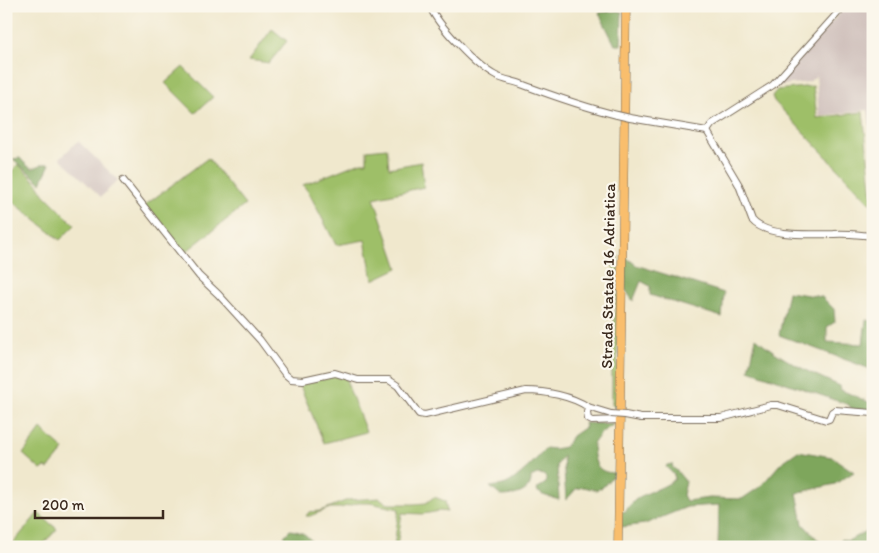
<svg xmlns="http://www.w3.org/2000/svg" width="879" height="553" font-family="Itim,sans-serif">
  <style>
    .industrial { fill: #cfc0bb }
    .green { fill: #9ebf68; stroke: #6c7443 }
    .forest { fill: #7ea65c; stroke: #5c683d }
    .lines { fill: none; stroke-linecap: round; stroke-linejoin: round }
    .minor-casing { stroke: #7a6c5b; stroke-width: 8 }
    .major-casing { stroke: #7a6c5b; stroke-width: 9 }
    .minor { stroke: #fff; stroke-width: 6 }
    .major { stroke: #f9be6d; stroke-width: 8 }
    .minor-bridge-casing { stroke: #7a6c5b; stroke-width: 8; stroke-linecap: butt }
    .minor-bridge { stroke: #fff; stroke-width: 6 }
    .labels { text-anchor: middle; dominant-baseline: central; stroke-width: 4.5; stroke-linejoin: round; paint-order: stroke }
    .street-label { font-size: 16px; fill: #3b2a1e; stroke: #fbf7ec }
  </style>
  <rect width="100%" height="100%" fill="#fbf7ec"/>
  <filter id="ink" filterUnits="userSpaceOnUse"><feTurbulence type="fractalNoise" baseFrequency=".02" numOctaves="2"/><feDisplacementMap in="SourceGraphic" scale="10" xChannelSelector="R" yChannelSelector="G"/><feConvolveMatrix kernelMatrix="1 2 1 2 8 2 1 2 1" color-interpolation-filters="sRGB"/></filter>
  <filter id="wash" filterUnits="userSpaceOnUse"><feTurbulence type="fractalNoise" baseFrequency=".0096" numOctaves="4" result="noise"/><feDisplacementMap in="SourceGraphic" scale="20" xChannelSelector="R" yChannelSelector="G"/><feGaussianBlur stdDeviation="1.12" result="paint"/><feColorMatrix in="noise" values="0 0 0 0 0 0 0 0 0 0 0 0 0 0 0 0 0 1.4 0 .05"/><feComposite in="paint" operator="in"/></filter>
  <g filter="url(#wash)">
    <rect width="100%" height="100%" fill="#f0e8cd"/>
    <g class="industrial">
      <path d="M846,6H873V159L868,110L819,116L816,76L809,82L775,86Z"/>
      <path d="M78,141L118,180L101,197L60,158Z"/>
    </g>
    <g class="green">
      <path d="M272,29L287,41L269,63L249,60Z"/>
      <path d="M183,67L213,97L195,113L165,83Z"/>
      <path d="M813,86L817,118L863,112L873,206L774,101L772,96L777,90Z"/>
      <path d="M387,148L389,168L421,162L424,187L374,198L398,268L373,280L365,240L336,245L309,193L303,185L361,162H367V150Z"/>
      <path d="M208,158L245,205L183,254L144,206Z"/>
      <path d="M18,164L38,184L44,194L75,225L60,240L6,196V179Z"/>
      <path d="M613,256H618L617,406L612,405V351L614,333H609C621,310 613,280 613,256Z"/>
      <path d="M334,374L347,378V383L366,432L324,443L298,381Z"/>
      <path d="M41,429L64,450L48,469L45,467L41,470L23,454Z"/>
      <path d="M434,497L445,501L447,512L440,511L423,514L402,513L397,547H394L399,509L370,503H358L340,508H330L310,516H306L309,512L320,511L348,500L380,498L386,503L390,504H414L426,503Z"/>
      <path d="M38,513L57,529L50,537H49L42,547H10Z"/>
    </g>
    <g class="forest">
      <path d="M618,11L622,12L621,45H615L599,13Z"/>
      <path d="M20,158C37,178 33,162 50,164L41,183L13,159Z"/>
      <path d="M626,257L636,265L724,293L722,317L650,295V286L641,281L633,301L625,289Z"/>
      <path d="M788,292L822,297L834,309L835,322L827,327V342L863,344L866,320L873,321V370L779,335Z"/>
      <path d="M756,338C782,360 810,373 840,386L841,390L873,404V412L852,410L849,405L749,370Z"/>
      <path d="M584,423L614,424L601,433L593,444C594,461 595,473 615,473L603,487L596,490L583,487L576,489L566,500L563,456L557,465L559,500L543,495L537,491L538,488L546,483V478L544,475L537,474L531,477C532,493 514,496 501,496L490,487C495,486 501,486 506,484C516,480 539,457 546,448L554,449L565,447L572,436L585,427Z"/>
      <path d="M798,451L832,457L854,472L835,484L797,493L803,524L821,543L815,547H772L765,543L749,547H718L719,505L687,507L645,524L621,527V512L626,511C637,491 658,493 675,479L674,475L666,467L667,465L672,464L673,468L676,470L686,482L683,495L686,501L710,498L742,499L761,486L781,463Z"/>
      <path d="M873,527V542L869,547H839L842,539L848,541Z"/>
      <path d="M290,530C304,532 308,535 315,547H293L284,536Z"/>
    </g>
  </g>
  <g filter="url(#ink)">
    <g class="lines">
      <g class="minor-casing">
        <g id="minor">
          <path d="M430,6C437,25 478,67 496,76C504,80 513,81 521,84C553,96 584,107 617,115"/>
          <path d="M630,118L707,131L712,124L773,85L844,6"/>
          <path d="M707,131L739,185L752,220C767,238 813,234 834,234C847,233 860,235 873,236"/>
          <path d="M123,180L199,276L218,294L260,340L285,374L291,379L303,380L335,373L358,380H389L398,386L419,414L425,415L526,391C545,391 572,396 588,407L587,413L588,419L592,421L619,420"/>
          <path d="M588,407L611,414"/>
          <path d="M625,415L641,418H721L771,405H778L826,420L829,419L832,412L835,410L873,413"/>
        </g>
      </g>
      <g class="major-casing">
        <path id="major" d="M618,547L626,6"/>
      </g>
      <use href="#minor" class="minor"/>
      <use href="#major" class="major"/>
      <g class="minor-bridge-casing">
        <g id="minor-bridge">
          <path d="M617,115L630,118"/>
          <path d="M611,414L625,415"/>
        </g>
      </g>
      <use href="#minor-bridge" class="minor-bridge"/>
    </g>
  </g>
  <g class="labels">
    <g class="street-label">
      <text transform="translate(608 276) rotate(-89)">Strada Statale 16 Adriatica</text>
    </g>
  </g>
  <rect width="879" height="553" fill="none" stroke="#fbf7ec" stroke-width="25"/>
  <path d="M35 510v8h128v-8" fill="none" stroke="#3b2a1e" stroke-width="2.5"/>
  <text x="42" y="510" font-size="15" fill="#3b2a1e" stroke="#fbf7ec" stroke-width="4" paint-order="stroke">200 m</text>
</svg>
